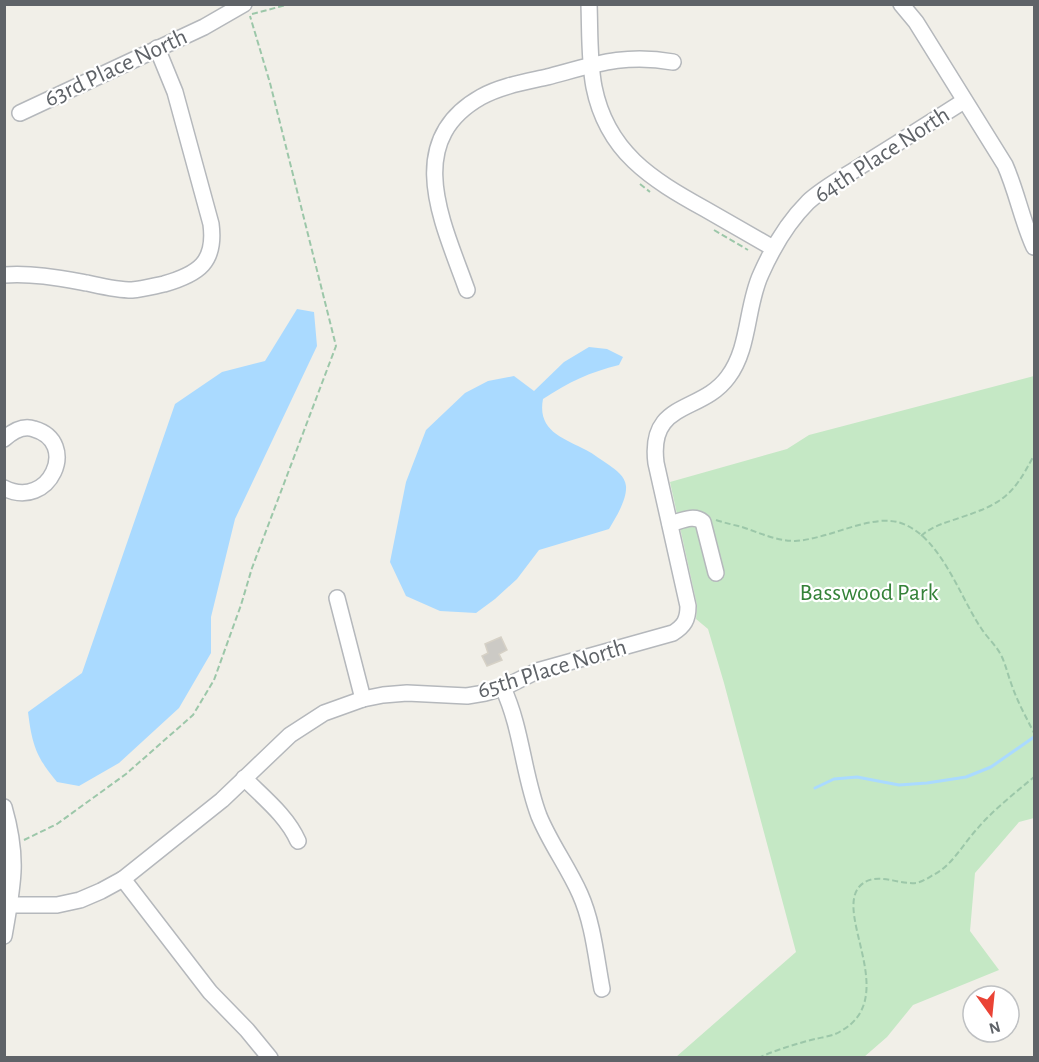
<svg xmlns="http://www.w3.org/2000/svg" width="1039" height="1062" font-family="'Alegreya Sans',sans-serif">
  <style>
    .green { fill: #c5e8c5 }
    .water { fill: #aadaff }
    .lines { fill: none; stroke-linecap: round; stroke-linejoin: round }
    .stream { stroke: #aadaff; stroke-width: 3 }
    .building { fill: #cccac5; stroke: #d6d1c6; stroke-width: 1.5 }
    .minor-casing { stroke: #b5b8bc; stroke-width: 18 }
    .path { stroke: #9cc7a9; stroke-width: 2; stroke-dasharray: 6 3; stroke-linecap: butt }
    .minor { stroke: #fff; stroke-width: 15 }
    .labels { text-anchor: middle; dominant-baseline: central; stroke-width: 4.5; stroke-linejoin: round; paint-order: stroke }
    .street-label { font-size: 24px; fill: #5f6368; stroke: #fff }
    .park-label { font-size: 24px; fill: #348238; stroke: #fff }
  </style>
  <rect width="100%" height="100%" fill="#f1efe8"/>
  <path class="green" d="M1034,376V818L1019,822L975,873L970,931L999,970L913,1005L887,1037L864,1057H676L796,952L724,683L708,629L696,619L697,605L670,482L787,449L809,435Z"/>
  <g class="water">
    <path d="M297,309L314,312L317,346L235,519L211,617V653L179,708L119,763L79,786L57,782C36,757 32,744 28,712L82,673L175,404L222,372L265,361Z"/>
    <path d="M589,347L607,349L623,357L619,365C590,372 569,382 543,399C537,431 563,438 586,450C594,454 601,460 609,465C616,470 625,476 626,486C627,500 616,517 609,529L539,550L517,579L495,599L476,613L440,611L406,596L390,562L406,482L426,430L465,393L488,381L514,376L534,391L564,362Z"/>
  </g>
  <g class="lines">
    <path class="stream" d="M815,788L834,779L857,777L899,785L927,783L966,777L991,767L1034,737"/>
  </g>
  <path class="building" d="M501,637L507,650L499,654L502,660L487,666L482,656L488,653L485,644Z"/>
  <g class="lines">
    <g class="minor-casing">
      <g id="minor">
        <path d="M589,4C590,32 589,61 594,87C607,152 651,179 705,209C728,222 750,235 773,248"/>
        <path d="M901,4L916,22L1005,165C1017,192 1022,221 1034,247"/>
        <path d="M20,113L204,27L244,4"/>
        <path d="M4,275C33,273 59,278 87,283C101,286 117,290 132,290C143,289 154,286 164,284C199,274 216,262 211,224L175,92L157,48"/>
        <path d="M467,290C444,225 401,142 481,97C501,86 525,82 547,77C593,65 624,53 673,62"/>
        <path d="M4,439C13,431 23,425 34,429C80,442 50,511 4,488"/>
        <path d="M670,524C681,521 694,514 703,522L716,573"/>
        <path d="M337,598L363,699"/>
        <path d="M503,688C522,729 523,774 539,816C550,843 568,867 580,894C593,923 596,957 602,989"/>
        <path d="M244,778C264,798 287,816 298,841"/>
        <path d="M4,807C19,859 13,884 4,936"/>
        <path d="M123,879L210,992L247,1030L270,1058"/>
        <path d="M11,905H57L80,900L101,891L123,879L222,800L290,735L324,713L363,699L383,695L407,693L467,696L485,693L503,688L537,671L673,633C684,626 688,620 688,606L656,463C648,400 701,414 728,377C750,348 746,306 761,274C773,247 787,223 808,202C824,187 846,176 864,164C898,143 931,122 964,101"/>
      </g>
    </g>
    <g class="path">
      <path d="M252,14L290,4"/>
      <path d="M640,184L650,192"/>
      <path d="M714,230L748,250"/>
      <path d="M716,520C725,523 734,525 742,527C760,533 777,541 795,541C824,539 851,524 880,521C934,515 957,593 981,628C988,639 997,646 1002,657C1006,666 1008,675 1011,683C1017,701 1026,717 1034,733"/>
      <path d="M921,536C932,526 945,523 959,518C1002,504 1013,496 1034,455"/>
      <path d="M24,840L57,824L126,774L193,715L214,680L241,605L252,568L336,346L270,83L250,16"/>
      <path d="M758,1058C776,1050 795,1044 815,1039C823,1037 834,1036 841,1031C900,998 835,916 859,887C874,870 898,885 916,883C922,882 928,878 933,875C952,866 963,844 977,829C993,810 1015,793 1034,777"/>
    </g>
    <use href="#minor" class="minor"/>
  </g>
  <g class="labels">
    <g class="street-label">
      <text transform="translate(116 68) rotate(-25)">63rd Place North</text>
      <text transform="translate(882 155) rotate(-33)">64th Place North</text>
      <text transform="translate(552 669) rotate(-17)">65th Place North</text>
    </g>
    <g class="park-label">
      <text x="869" y="593">Basswood Park</text>
    </g>
  </g>
  <rect width="1039" height="1062" fill="none" stroke="#5f6368" stroke-width="12"/>
  <g transform="translate(991 1014) rotate(165)"><circle r="28" fill="#ffffff" stroke="#bfc1c3" stroke-width="1.5"/>
  <path d="M0-4.5L10 22L0 15L-10 22Z" fill="#ea4335"/>
  <text y="-9" font-size="16" font-weight="bold" text-anchor="middle" fill="#5f6368">N</text>
  </g>
</svg>
